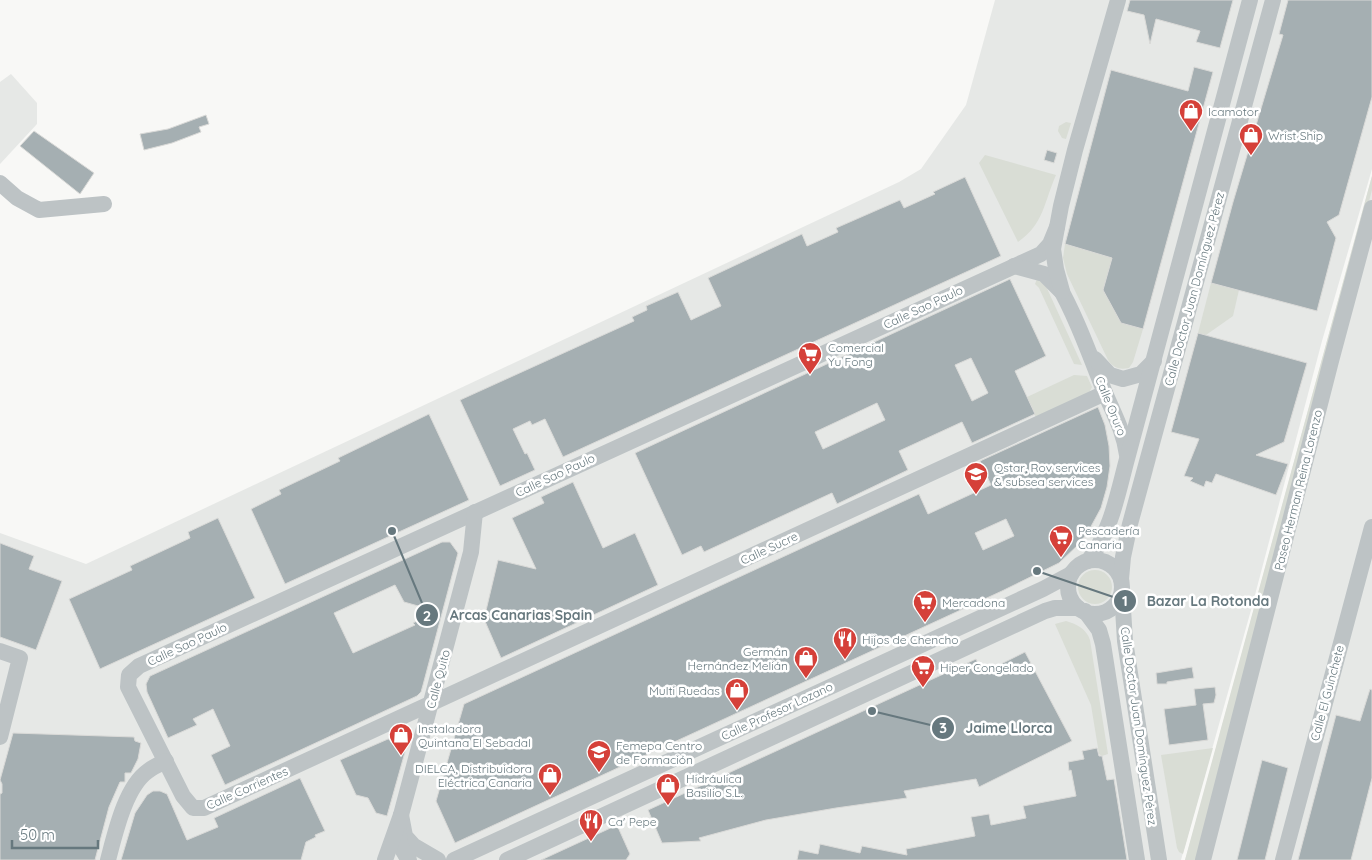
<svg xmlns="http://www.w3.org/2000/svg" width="1372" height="860" font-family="Quicksand,sans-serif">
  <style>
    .built { fill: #e6e8e6 }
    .green { fill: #d9ddd5 }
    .building { fill: #a5afb2; stroke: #dadad8; fill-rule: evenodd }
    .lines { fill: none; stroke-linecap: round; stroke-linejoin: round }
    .minor { stroke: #bdc3c5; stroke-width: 16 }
    .labels { text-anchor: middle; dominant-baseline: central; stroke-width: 5; stroke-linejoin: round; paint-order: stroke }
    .poi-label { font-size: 12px; fill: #66787e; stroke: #fff; text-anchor: start }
    .street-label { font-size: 12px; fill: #66787e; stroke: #fff }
    .leader { fill: none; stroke: #66787e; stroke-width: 2 }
    .callout-dot { fill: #66787e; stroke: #fff; stroke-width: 2 }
    .mark-label { font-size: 15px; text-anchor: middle; font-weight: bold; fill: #fff }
    .callout-label { font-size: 14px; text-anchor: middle; font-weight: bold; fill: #66787e; stroke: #fff; stroke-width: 5; stroke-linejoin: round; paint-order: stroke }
  </style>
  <rect width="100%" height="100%" fill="#f8f8f6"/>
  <g class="built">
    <path d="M995,0H1372V169L1322,341L1251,610L1181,860H0V533L86,564L899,182L921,169L966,105Z"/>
    <path d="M11,74L37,103V124L0,164V82Z"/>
    <path d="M1372,176V860H1185L1192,836Z"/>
  </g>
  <g class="green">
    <path d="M1066,122L1071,123L1066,139L1062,138L1058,131L1059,126Z"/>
    <path d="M985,155L1056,175C1044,202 1044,224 1018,242L979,163Z"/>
    <path d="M1372,176V190L1275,554L1199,860H1185Z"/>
    <path d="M1065,244L1112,258L1103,290L1121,323L1143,329L1133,362L1129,368C1119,370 1114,368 1108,360L1067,274L1063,258Z"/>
    <path d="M1037,279L1045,284L1082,365L1074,364L1039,288L1035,284Z"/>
    <path d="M1211,283L1239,290L1233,316L1206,335L1198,333Z"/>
    <path d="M1074,375L1087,376L1092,387L1089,393L1036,418L1027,397Z"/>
    <circle cx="1095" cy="587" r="17"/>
    <path d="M1066,621C1076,624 1086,628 1090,640L1108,754L1102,756L1099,754L1091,705L1055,624Z"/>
    <path d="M1213,748L1183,854L1179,852L1177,848L1161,755Z"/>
  </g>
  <g class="building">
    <path d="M1130,0H1233L1220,48L1196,42L1200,31L1156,19L1150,44L1144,15L1127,11Z"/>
    <path d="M1288,0H1372V97L1339,215L1327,222L1336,238L1317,311L1211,283L1233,202L1283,35L1279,34Z"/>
    <path d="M1194,67L1213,72L1143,329L1121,323L1103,290L1112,258L1065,244L1111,70L1188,91Z"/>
    <path d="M206,115L209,124L199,127L201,132L172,143L144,150L140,134L168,129Z"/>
    <path d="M34,131L94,173L80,194L20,146Z"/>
    <path d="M1047,150L1057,153L1054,163L1044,160Z"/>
    <path d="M965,177L1001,256L563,457L545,419L532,425L530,421L513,429L525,454L527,453L535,470L500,486L460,400L634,321L632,317L647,310L646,306L678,292L691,320L721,306L708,278L802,234L807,246L838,232L836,228L900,200L904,208L935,194L933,192Z"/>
    <path d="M1010,279L1046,356L1015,371L1035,414L972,443L962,422L899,451L908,470L837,504L832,493L704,552L701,546L682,555L635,453ZM971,358L988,393L972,401L955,365ZM877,403L885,420L823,449L815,432Z"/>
    <path d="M1198,333L1307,363L1284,442L1256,455L1288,464L1276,495L1216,474L1212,483L1206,481L1204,487L1190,481L1193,478L1184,476L1199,439L1171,432Z"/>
    <path d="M1098,407L1105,425L1109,446L1110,466L1107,487L1101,508L1088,532L1079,544L1059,563L1002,591L455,843L436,801L464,704L919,494L928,514L991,485L980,461ZM1006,519L1014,536L983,550L975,533Z"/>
    <path d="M429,414L469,500L285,584L251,509L281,494L279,490L340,461L338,458Z"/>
    <path d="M573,482L603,548L635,533L658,585L501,658L484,619L498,560L536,569L512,518L544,503L541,497Z"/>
    <path d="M218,518L255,598L100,669L69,599L132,570L130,566L190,538L188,532Z"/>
    <path d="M442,542H450L458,553L423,685L421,692L417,696L225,785L211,755L230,746L213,709L193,719L197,725L168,738L147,692L146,684L150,676ZM395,585L404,602L436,611L413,623L415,625L353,653L334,613Z"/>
    <path d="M0,543L34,556L29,569L62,581L36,650L0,637Z"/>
    <path d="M1025,652L1072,741L979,787L976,779L904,791L907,798L836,808L766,820L699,838L701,841L662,843L648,810L976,659L983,673Z"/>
    <path d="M1192,667L1194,678L1167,682V684H1157L1156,673Z"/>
    <path d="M1215,687L1216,695L1214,703L1203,704L1208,740L1169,745L1164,709L1196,705L1194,689Z"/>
    <path d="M1370,689L1372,690V778L1351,860H1298L1336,715L1360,721Z"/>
    <path d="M13,733L134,737L135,741L141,743L138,759L131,773H125V782H120L109,807L95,860H0V794L2,793V784L0,780Z"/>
    <path d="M388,739L397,740L402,744L405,752L387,816L376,813L368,798L356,795L340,760Z"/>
    <path d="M1097,748L1099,756H1102L1107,780L1114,779L1127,860H797L799,850L818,854L820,844L860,853L862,846L907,855L906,849L975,836L971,817L989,814L991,825L1026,818L1023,806L1076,796L1071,770L1069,771L1068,762L1084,759L1082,751Z"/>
    <path d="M1262,760L1288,768L1265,860H1237Z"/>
    <path d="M300,778L325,831L315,835L316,837L306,842L301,860H121L135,813L147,795L153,791H160L167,794L187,840L218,827L214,818Z"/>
    <path d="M617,825L630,854L626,860H541Z"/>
  </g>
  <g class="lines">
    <g class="minor">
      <path d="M0,183L17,198L39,210L104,204"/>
      <path d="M1057,227L1050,244L1041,254L139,666L129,675L128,687L183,796L193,808H204L1105,393"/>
      <path d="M1014,266L1044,274L1061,291"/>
      <path d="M1057,283C1077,318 1090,356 1105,393C1114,414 1124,432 1127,455"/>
      <path d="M1062,291L1056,269L1053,249L1061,206L1075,150L1118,0"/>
      <path d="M1095,359L1110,375L1123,379L1141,374L1154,361"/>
      <circle cx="1095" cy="587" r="27"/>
      <path d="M1088,561C1111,533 1118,492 1127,459L1250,0"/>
      <path d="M1121,579L1123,557L1130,524L1273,0"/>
      <path d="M1122,593L1125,641L1159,860"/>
      <path d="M1085,611L1099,630L1103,644L1137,860"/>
      <path d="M0,651L20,658L0,737"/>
      <path d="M401,815L405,836L414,846L438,860"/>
      <path d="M399,830C398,841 402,851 409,860"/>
      <path d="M108,860C115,834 125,787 148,771C153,767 160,764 166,761"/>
      <path d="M385,860L401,815L471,552L475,512"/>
      <path d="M454,860L1043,589L1071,574"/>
      <path d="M507,860L1045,611L1055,608H1078"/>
      <path d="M1203,860L1331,361L1372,208"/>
      <path d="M1283,860L1372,527"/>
    </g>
  </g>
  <defs>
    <g id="shop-pin" transform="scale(1.25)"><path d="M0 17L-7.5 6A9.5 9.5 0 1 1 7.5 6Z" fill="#d54039" stroke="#fff"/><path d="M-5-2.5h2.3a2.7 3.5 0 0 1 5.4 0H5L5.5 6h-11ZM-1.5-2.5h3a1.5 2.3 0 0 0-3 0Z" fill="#fff"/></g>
    <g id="supermarket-pin" transform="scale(1.25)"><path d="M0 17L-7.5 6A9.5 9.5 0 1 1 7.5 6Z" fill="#d54039" stroke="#fff"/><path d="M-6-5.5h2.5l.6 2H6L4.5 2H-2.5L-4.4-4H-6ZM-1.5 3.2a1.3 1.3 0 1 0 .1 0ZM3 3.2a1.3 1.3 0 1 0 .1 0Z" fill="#fff"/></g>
    <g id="university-pin" transform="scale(1.25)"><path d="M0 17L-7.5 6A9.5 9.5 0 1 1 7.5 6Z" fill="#d54039" stroke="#fff"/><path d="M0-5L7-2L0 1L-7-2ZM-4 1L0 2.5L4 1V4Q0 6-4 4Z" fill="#fff"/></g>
    <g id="restaurant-pin" transform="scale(1.25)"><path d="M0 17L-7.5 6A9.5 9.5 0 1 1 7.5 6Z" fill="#d54039" stroke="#fff"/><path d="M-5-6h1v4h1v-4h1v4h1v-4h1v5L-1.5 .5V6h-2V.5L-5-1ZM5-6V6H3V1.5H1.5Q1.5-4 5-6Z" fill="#fff"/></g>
  </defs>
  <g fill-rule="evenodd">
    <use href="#shop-pin" x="1191" y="111"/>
    <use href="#shop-pin" x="1251" y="135"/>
    <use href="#supermarket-pin" x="810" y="354"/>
    <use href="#university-pin" x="976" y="474"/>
    <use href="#supermarket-pin" x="1061" y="537"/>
    <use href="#supermarket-pin" x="925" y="602"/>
    <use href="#restaurant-pin" x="845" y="639"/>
    <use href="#shop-pin" x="806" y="658"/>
    <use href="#supermarket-pin" x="923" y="667"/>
    <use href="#shop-pin" x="737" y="690"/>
    <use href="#shop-pin" x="401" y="735"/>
    <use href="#university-pin" x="599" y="752"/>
    <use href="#shop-pin" x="550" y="775"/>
    <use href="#shop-pin" x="668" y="785"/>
    <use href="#restaurant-pin" x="591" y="821"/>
  </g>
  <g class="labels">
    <g class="poi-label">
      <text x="1208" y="111">Icamotor</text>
      <text x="1268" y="135">Wrist Ship</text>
      <text x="828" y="347">Comercial<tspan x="828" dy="14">Yu Fong</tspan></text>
      <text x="994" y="467">Qstar, Rov services<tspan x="994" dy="14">&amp; subsea services</tspan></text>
      <text x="1078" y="530">Pescadería<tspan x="1078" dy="14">Canaria</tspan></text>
      <text x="942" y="602">Mercadona</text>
      <text x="862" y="639">Hijos de Chencho</text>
      <text x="788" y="651" text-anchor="end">Germán<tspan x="788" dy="14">Hernández Melián</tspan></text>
      <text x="940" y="667">Hiper Congelado</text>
      <text x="720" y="690" text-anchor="end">Multi Ruedas</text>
      <text x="418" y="728">Instaladora<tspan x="418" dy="14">Quintana El Sebadal</tspan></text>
      <text x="616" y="745">Femepa Centro<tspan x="616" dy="14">de Formación</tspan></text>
      <text x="532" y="768" text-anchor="end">DIELCA, Distribuidora<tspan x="532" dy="14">Eléctrica Canaria</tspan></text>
      <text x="686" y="778">Hidráulica<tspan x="686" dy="14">Basilio S.L.</tspan></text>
      <text x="608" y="821">Ca' Pepe</text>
    </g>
    <g class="street-label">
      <text transform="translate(1194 289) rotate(-75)">Calle Doctor Juan Domínguez Pérez</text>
      <text transform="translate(923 307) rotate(-25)">Calle Sao Paulo</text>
      <text transform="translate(1111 406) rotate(68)">Calle Oruro</text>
      <text transform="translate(555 475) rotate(-25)">Calle Sao Paulo</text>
      <text transform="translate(1298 490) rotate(-76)">Paseo Herman Reina Lorenzo</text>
      <text transform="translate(769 548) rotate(-25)">Calle Sucre</text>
      <text transform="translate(187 644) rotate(-25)">Calle Sao Paulo</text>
      <text transform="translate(438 679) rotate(-75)">Calle Quito</text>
      <text transform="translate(1327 693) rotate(-75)">Calle El Guinchete</text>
      <text transform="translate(777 711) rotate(-25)">Calle Profesor Lozano</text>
      <text transform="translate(1139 726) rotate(82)">Calle Doctor Juan Domínguez Pérez</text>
      <text transform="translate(247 788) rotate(-24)">Calle Corrientes</text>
    </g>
  </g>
  <path class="leader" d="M1037 571L1125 601M392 531L427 615M872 711L943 728"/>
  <g class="callout-dot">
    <circle cx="1037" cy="571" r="5"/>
    <circle cx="392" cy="531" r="5"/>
    <circle cx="872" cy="711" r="5"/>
    <circle cx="1125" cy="601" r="12"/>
    <circle cx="427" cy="615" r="12"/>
    <circle cx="943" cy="728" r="12"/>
  </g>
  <g class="mark-label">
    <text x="1125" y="606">1</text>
    <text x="427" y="621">2</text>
    <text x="943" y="733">3</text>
  </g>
  <g class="callout-label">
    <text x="1208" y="606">Bazar La Rotonda</text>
    <text x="521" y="620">Arcas Canarias Spain</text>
    <text x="1009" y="733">Jaime Llorca</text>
  </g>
  <path d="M12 840v8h86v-8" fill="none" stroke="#66787e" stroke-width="2.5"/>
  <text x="20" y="840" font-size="15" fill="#66787e" stroke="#ffffff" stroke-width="4" paint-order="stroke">50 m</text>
</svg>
